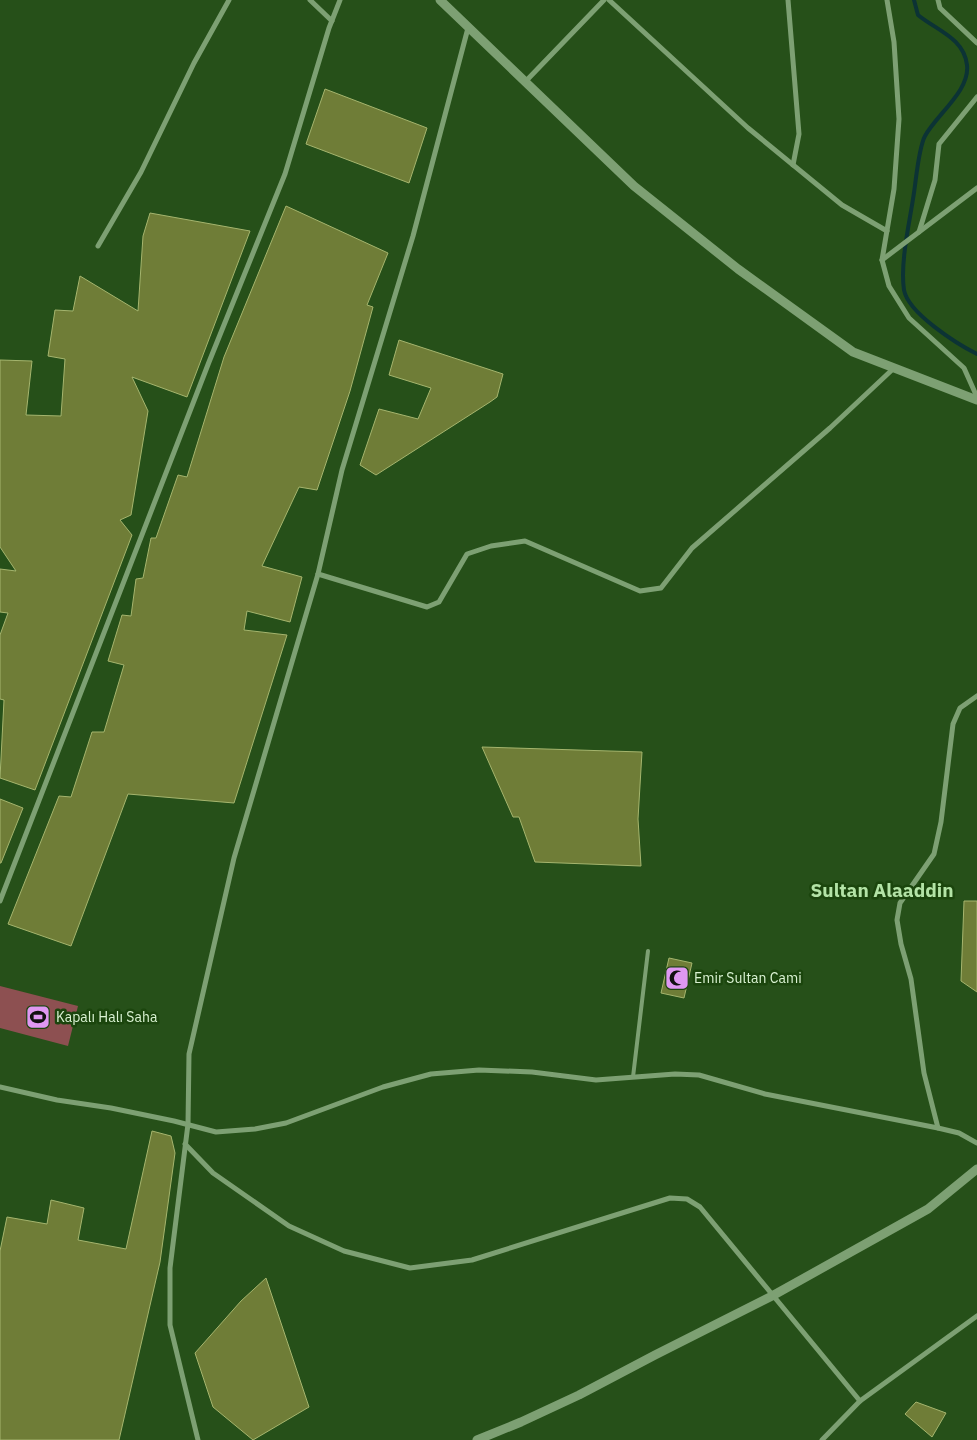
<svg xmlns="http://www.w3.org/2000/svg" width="977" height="1440" font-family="'IBM Plex Sans',sans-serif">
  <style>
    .green { fill: #8d5051 }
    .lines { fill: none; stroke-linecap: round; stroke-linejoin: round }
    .stream { stroke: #0c3335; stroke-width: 4 }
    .building { fill: #6f7d37; stroke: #a5b56e }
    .service { stroke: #7da073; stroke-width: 4 }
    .minor { stroke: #7da073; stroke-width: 5 }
    .tertiary { stroke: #7da073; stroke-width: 9 }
    .labels { text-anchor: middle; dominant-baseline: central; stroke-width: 5; stroke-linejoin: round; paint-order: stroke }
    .poi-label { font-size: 14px; fill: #dbf3d4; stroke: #1b450d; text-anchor: start }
    .district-label { font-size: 19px; font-weight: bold; fill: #b3e3a6; stroke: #1b450d }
  </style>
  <rect width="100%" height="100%" fill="#265019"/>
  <path class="green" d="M0,986L78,1006L68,1046L0,1028Z"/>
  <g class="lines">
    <path class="stream" d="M914,0L918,15C936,30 964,38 967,65C970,91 937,114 925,136C918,149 916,183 913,199C909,225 900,264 904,290C908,313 957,344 977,354"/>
  </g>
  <g class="building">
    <path d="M325,89L427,128L409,183L306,144Z"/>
    <path d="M286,206L388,253L367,305L373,307L350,391L317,490L299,487L262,566L302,577L290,622L247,611L244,630L287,635L234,803L128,794L71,946L8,924L59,796L71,797L92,732H104L124,665L108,661L122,615L131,616L136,579L143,578L151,538H156L178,475L187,477L224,357Z"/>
    <path d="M150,213L250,231L187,397L132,377L148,411L131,515L120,520L132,535L35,790L0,778L4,700L0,699V635L8,613L0,612V569L16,571L0,547V360L32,361L26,415L61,416L65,359L48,356L55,310L73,311L80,276L138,311L143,236Z"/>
    <path d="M399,340L503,374L497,397L490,402L376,475L360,465L379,409L418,419L431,388L389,375Z"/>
    <path d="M482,747L642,752L638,819L641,866L535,862L519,817H513Z"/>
    <path d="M0,799L23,808L1,863H0Z"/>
    <path d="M964,901H977V992L961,981Z"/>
    <path d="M669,958L692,963L684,998L661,993Z"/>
    <path d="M152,1131L171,1136L175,1153L160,1262L119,1440H0V1251L7,1217L47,1224L51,1200L84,1208L78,1240L126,1249Z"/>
    <path d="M266,1278L309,1407L253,1440L213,1407L195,1353L241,1301Z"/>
    <path d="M916,1402L946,1413L932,1437L905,1414Z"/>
  </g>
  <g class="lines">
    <path class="service" d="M633,1077L648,951"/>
    <g class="minor">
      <path d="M310,0L332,21"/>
      <path d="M609,0L748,128L842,205L887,231"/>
      <path d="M788,0L799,134L793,165"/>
      <path d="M887,0L894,42L899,119L894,189L882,260L889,286L909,318L964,368L977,397"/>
      <path d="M938,0L940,8L977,43"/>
      <path d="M525,82L604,0"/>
      <path d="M919,232L935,180L939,144L977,97"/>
      <path d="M98,246L141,172L194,63L229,0"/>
      <path d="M882,260L977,188"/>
      <path d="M318,574L427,607L439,602L467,554L491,546L525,541L640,591L661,588L692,548L830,428L894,368"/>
      <path d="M0,901L209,362L285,174L329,28L340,0"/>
      <path d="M0,1087L57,1100L111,1108L174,1121L216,1132L255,1129L286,1123L383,1087L431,1074L479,1070L532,1072L596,1080L675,1074L699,1075L765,1094L938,1128L959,1133L977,1143"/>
      <path d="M938,1128L924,1073L911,979L901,944L897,920L900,903L934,854L941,822L953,724L960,708L977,696"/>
      <path d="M185,1144L213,1173L289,1226L344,1251L410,1268L472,1260L670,1198L687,1199L700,1207L860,1401"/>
      <path d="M198,1440L170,1325V1268L188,1124L189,1054L234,858L318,574L342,470L413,236L468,28"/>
      <path d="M822,1440L860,1401L977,1316"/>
    </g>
    <g class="tertiary">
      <path d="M440,0L634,186L738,269L853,352L977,400"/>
      <path d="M477,1440L521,1422L579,1395L655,1355L772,1296L928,1209L977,1169"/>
    </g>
  </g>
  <defs>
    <g id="mosque-square" transform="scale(1.25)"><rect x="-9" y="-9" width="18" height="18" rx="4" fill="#df98f2" stroke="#1b450d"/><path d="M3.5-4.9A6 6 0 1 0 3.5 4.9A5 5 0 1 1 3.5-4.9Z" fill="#111"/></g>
    <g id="stadium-square" transform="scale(1.25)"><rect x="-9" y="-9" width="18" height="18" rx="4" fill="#df98f2" stroke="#1b450d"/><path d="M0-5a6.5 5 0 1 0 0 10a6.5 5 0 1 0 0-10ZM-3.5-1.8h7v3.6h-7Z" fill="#111"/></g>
  </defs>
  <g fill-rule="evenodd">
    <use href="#mosque-square" x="677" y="978"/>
    <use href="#stadium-square" x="38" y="1017"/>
  </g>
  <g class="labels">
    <g class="poi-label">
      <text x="694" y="978">Emir Sultan Cami</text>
      <text x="56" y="1017">Kapalı Halı Saha</text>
    </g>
    <g class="district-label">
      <text x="882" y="890">Sultan Alaaddin</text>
    </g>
  </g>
</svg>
